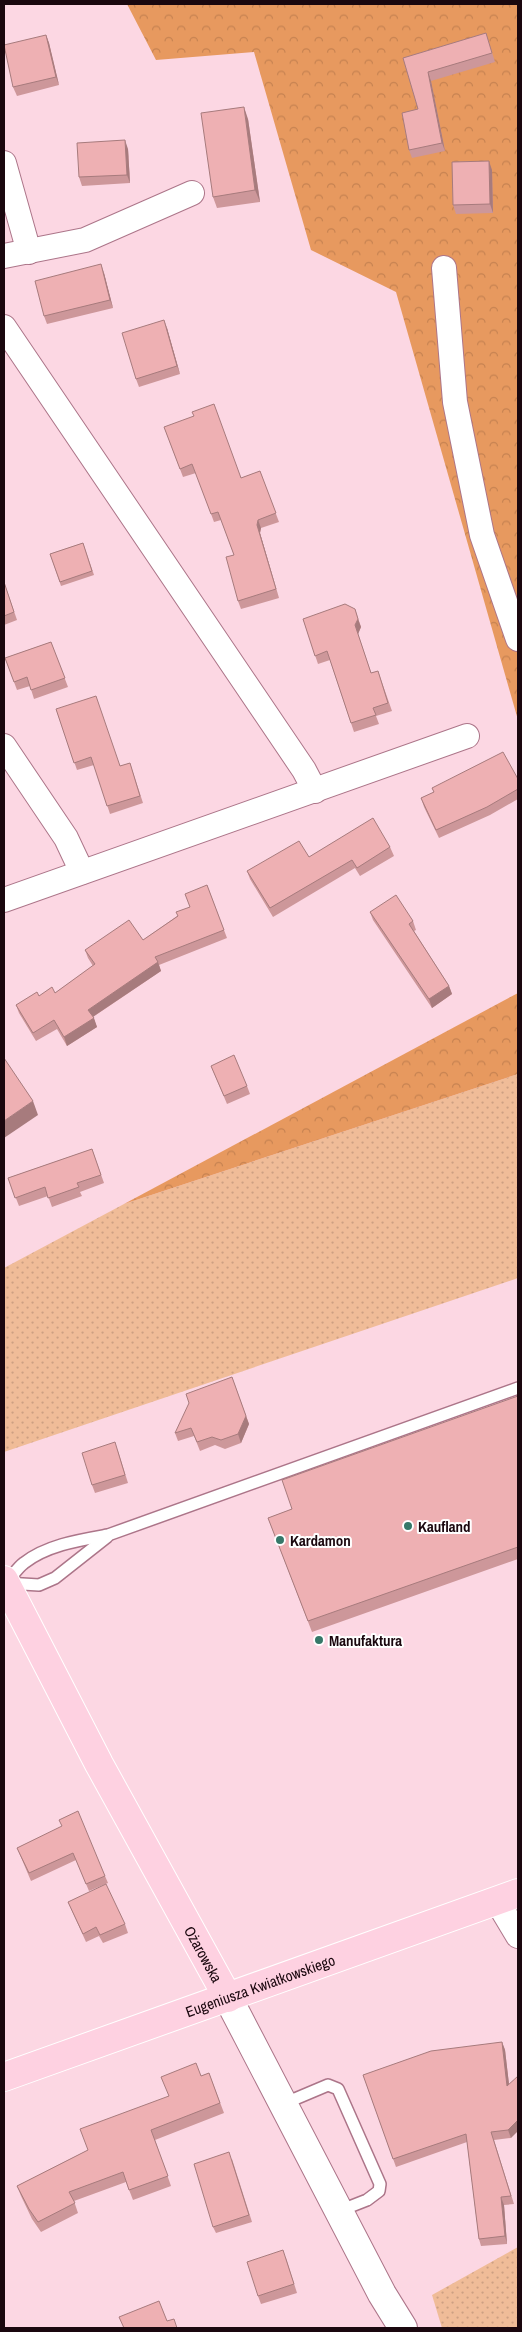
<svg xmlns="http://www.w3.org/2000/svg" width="522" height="2332" font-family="'Archivo Narrow',sans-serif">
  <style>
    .grass { fill: url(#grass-dots) }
    .forest { fill: url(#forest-crowns) }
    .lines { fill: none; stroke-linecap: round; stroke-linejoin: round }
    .service-casing { stroke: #ac7589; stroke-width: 14 }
    .minor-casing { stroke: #ac7589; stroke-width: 26 }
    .tertiary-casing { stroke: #ac7589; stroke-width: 30 }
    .primary-casing { stroke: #fff; stroke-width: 30 }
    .service { stroke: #fff; stroke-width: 11 }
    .minor { stroke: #fff; stroke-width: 24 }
    .tertiary { stroke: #fff; stroke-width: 28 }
    .primary { stroke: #fed1e1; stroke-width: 28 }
    .wall { fill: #cd979a }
    .shaded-wall { fill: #a77b7d }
    .building { fill: #eeb0b3; stroke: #a77b7d }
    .poi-dot { fill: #367869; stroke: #fff; stroke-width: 2 }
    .labels { text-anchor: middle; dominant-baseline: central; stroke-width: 4; stroke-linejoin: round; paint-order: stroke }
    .poi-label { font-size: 15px; font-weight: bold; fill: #1a070e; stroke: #fff; text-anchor: start }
    .street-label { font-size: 15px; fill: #1a070e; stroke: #fff }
  </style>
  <defs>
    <pattern id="grass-dots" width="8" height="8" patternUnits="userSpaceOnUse" patternTransform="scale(1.25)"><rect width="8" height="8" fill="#f0bc98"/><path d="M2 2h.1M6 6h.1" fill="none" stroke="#cda082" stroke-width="1.8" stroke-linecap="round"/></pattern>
    <pattern id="forest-crowns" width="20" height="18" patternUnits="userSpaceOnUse" patternTransform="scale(1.25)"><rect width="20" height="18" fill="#e7995f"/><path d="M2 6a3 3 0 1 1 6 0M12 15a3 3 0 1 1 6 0" fill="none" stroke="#c68251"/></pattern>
  </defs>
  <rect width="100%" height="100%" fill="#fcd7e3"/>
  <g class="grass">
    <path d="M518,1074V1278L4,1452V1268L124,1204Z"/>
    <path d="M518,2247V2328H442L432,2295Z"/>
  </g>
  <g class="forest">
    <path d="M127,4H518V720L396,292L311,250L254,52L156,60Z"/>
    <path d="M518,993V1074L124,1204Z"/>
  </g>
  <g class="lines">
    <g class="service-casing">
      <g id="service">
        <path d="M6,1583C12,1577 17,1568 24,1563C47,1545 80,1540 108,1535L518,1388"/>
        <path d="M6,1583L39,1585L55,1578L107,1537"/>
        <path d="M283,2104L328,2085L338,2089L380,2184L379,2191L367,2200L339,2211"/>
      </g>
    </g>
    <g class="minor-casing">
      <g id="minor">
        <path d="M4,163L29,252"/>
        <path d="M4,256L85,240L192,193"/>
        <path d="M444,268L455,402L482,535L518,639"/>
        <path d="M4,327L304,770L315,791"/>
        <path d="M4,746L66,838L82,872"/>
        <path d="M4,900L467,736"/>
        <path d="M497,1901L518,1936"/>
      </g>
    </g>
    <g class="tertiary-casing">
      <path id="tertiary" d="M228,1998L382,2294L403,2328"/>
    </g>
    <g class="primary-casing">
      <g id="primary">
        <path id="s1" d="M4,1580L99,1764L228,1998"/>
        <path id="s2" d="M4,2077L518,1893"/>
      </g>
    </g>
    <use href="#service" class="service"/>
    <use href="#minor" class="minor"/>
    <use href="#tertiary" class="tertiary"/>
    <use href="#primary" class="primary"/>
  </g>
  <g class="wall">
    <path d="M486,33L495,62L431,81L445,151L412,158L409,150L418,109L403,58Z"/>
    <path d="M46,35L49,43L59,85L17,96L13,87Z"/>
    <path d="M248,119L260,202L217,208L213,197Z"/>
    <path d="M128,149L130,183L82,186L79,177Z"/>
    <path d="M492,170L493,213L456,214L453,205Z"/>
    <path d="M104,273L113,308L47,324L44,316Z"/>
    <path d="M167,328L180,374L139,387L136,379Z"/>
    <path d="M164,427L241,478L260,471L279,522L261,528L260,533L279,598L241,609L238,601L234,555L221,520L214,522L196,473L183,477Z"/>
    <path d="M83,543L94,575L61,586L50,554Z"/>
    <path d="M4,582L17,620L4,625Z"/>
    <path d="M355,609L361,627L358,634L371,673L378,671L392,711L376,716L379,724L354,732L330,660L318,664L303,619Z"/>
    <path d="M51,642L68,687L34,699L30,686L17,690L5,658Z"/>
    <path d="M56,709L120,766L130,763L143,803L110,814L94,765L77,770Z"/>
    <path d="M518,779V799L490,815L439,838L424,807L421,798L434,792L432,788Z"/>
    <path d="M390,847L394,856L360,876L355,868L273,917L250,879L247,871L309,857Z"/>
    <path d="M207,885L227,938L159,965L161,971L93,1017L97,1027L67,1046L57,1029L36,1041L19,1013L16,1005L39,996L55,993L93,966L88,958L85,950L143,940L190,907Z"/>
    <path d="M370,912L413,921L416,930L414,931L449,986L452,994L432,1008L373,920Z"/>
    <path d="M211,1066L247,1086L250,1094L227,1104Z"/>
    <path d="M92,1149L104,1183L80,1192L82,1196L52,1207L48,1196L19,1206L8,1178Z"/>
    <path d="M232,1377L249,1424L241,1443L225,1449L215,1445L200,1451L194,1436L178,1441L175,1433Z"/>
    <path d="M518,1396V1559L312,1632L268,1518L292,1509Z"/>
    <path d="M118,1451L128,1483L95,1493L92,1485Z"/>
    <path d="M62,1827L105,1876L108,1883L89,1891L76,1860L31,1881L17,1848Z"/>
    <path d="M68,1902L125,1924L128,1933L103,1943L99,1936L86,1942Z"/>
    <path d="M502,2042L505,2050L509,2084L511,2138L494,2140L514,2204L504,2205L507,2244L481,2246L479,2239L467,2142L396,2167L363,2075Z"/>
    <path d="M209,2073L224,2113L155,2140L171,2186L133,2200L126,2182L74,2201L78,2213L41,2232L32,2219L21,2196L17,2186L88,2150L168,2097L201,2076Z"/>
    <path d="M232,2159L252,2222L216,2233L213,2227Z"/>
    <path d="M286,2258L297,2293L261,2304L258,2296Z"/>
  </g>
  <g class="shaded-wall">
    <path d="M46,35L49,43L59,85L56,77Z"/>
    <path d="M428,72L431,81L445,151L442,143Z"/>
    <path d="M244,107L248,119L260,202L255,190Z"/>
    <path d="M125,140L128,149L130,183L127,175Z"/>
    <path d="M489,161L492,170L493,213L490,204Z"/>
    <path d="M101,264L104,273L113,308L110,300Z"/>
    <path d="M164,320L167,328L180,374L177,366Z"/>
    <path d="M258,520L261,528L260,533L279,598L257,525Z"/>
    <path d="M358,619L361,627L358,634L355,625Z"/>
    <path d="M158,962L161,971L91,1018L88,1010Z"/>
    <path d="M449,986L452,994L432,1008L429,999Z"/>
    <path d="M94,1018L97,1027L67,1046L64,1037Z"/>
    <path d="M33,1101L38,1115L4,1138V1121Z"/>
    <path d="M246,1416L249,1424L241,1443L238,1434Z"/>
    <path d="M502,2042L505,2050L510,2093L507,2086Z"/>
    <path d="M518,2120V2131L511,2138L508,2130Z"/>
    <path d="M501,2197L504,2205L507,2244L505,2236Z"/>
  </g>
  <g class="building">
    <path d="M486,33L492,53L428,72L442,143L409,150L402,113L418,109L403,58Z"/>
    <path d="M46,35L56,77L13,87L4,45Z"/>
    <path d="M244,107L255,190L213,197L201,113Z"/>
    <path d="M125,140L127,175L79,177L77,143Z"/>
    <path d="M489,161L490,204L453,205L452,162Z"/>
    <path d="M101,264L110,300L44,316L35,281Z"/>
    <path d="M164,320L177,366L136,379L122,333Z"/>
    <path d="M214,404L241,478L260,471L276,513L258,520L257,525L276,589L238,601L226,557L234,555L218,512L211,514L192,464L180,469L164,427L194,416L192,412Z"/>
    <path d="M83,543L92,571L60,582L50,554Z"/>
    <path d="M4,582L14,612L4,616Z"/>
    <path d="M345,604L355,609L358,619L355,625L371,673L378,671L388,703L373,708L376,715L351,723L327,651L315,656L303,619Z"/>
    <path d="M51,642L65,678L31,690L27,677L14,682L5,658Z"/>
    <path d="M96,696L120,766L130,763L140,796L107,806L91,757L74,763L56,709Z"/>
    <path d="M503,752L518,779V789L487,807L436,830L421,798L434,792L432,788Z"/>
    <path d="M373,818L390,847L357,868L352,860L270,908L247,871L299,841L309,857Z"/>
    <path d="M207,885L224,930L155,957L158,962L88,1010L94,1018L64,1037L54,1020L33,1033L16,1005L37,992L39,996L52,987L55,993L95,964L85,950L129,920L143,940L178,916L176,912L190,907L185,894Z"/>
    <path d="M396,895L413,921L409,924L449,986L429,999L370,912Z"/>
    <path d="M234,1055L247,1086L224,1096L211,1066Z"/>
    <path d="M4,1058L33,1101L4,1121Z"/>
    <path d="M92,1149L101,1175L77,1183L79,1187L48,1198L45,1187L15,1198L8,1178Z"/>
    <path d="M232,1377L246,1416L238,1434L221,1440L212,1437L197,1442L191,1428L175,1433L189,1403L186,1394Z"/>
    <path d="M518,1396V1547L308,1621L268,1518L292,1509L282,1480Z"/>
    <path d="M115,1442L125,1475L92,1485L82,1453Z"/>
    <path d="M78,1811L105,1876L86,1884L73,1853L29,1873L17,1848L62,1826L59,1820Z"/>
    <path d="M106,1884L125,1924L100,1935L96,1927L83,1934L68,1902Z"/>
    <path d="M502,2042L507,2086L518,2076V2120L508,2130L491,2132L511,2196L501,2197L505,2236L479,2239L466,2134L393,2159L363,2075L431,2051Z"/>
    <path d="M196,2063L201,2076L209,2073L220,2103L151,2130L168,2176L129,2190L123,2172L69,2192L75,2203L38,2222L29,2209L17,2186L88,2150L80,2129L169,2096L161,2077Z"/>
    <path d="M229,2152L249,2215L213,2227L194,2164Z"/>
    <path d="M283,2250L294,2284L258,2296L247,2262Z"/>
    <path d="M159,2301L167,2321L174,2319L177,2328H124L119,2317Z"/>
  </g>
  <g class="poi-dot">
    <circle cx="408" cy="1526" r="5"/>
    <circle cx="280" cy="1540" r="5"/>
    <circle cx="319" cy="1640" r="5"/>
  </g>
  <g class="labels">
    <g class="poi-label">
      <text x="418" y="1526">Kaufland</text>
      <text x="290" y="1540">Kardamon</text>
      <text x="329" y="1640">Manufaktura</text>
    </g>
    <g class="street-label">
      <text stroke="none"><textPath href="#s1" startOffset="424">Ożarowska</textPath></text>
      <text stroke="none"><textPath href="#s2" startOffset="272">Eugeniusza Kwiatkowskiego</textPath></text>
    </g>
  </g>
  <rect width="522" height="2332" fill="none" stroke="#1a070e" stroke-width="10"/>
</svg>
